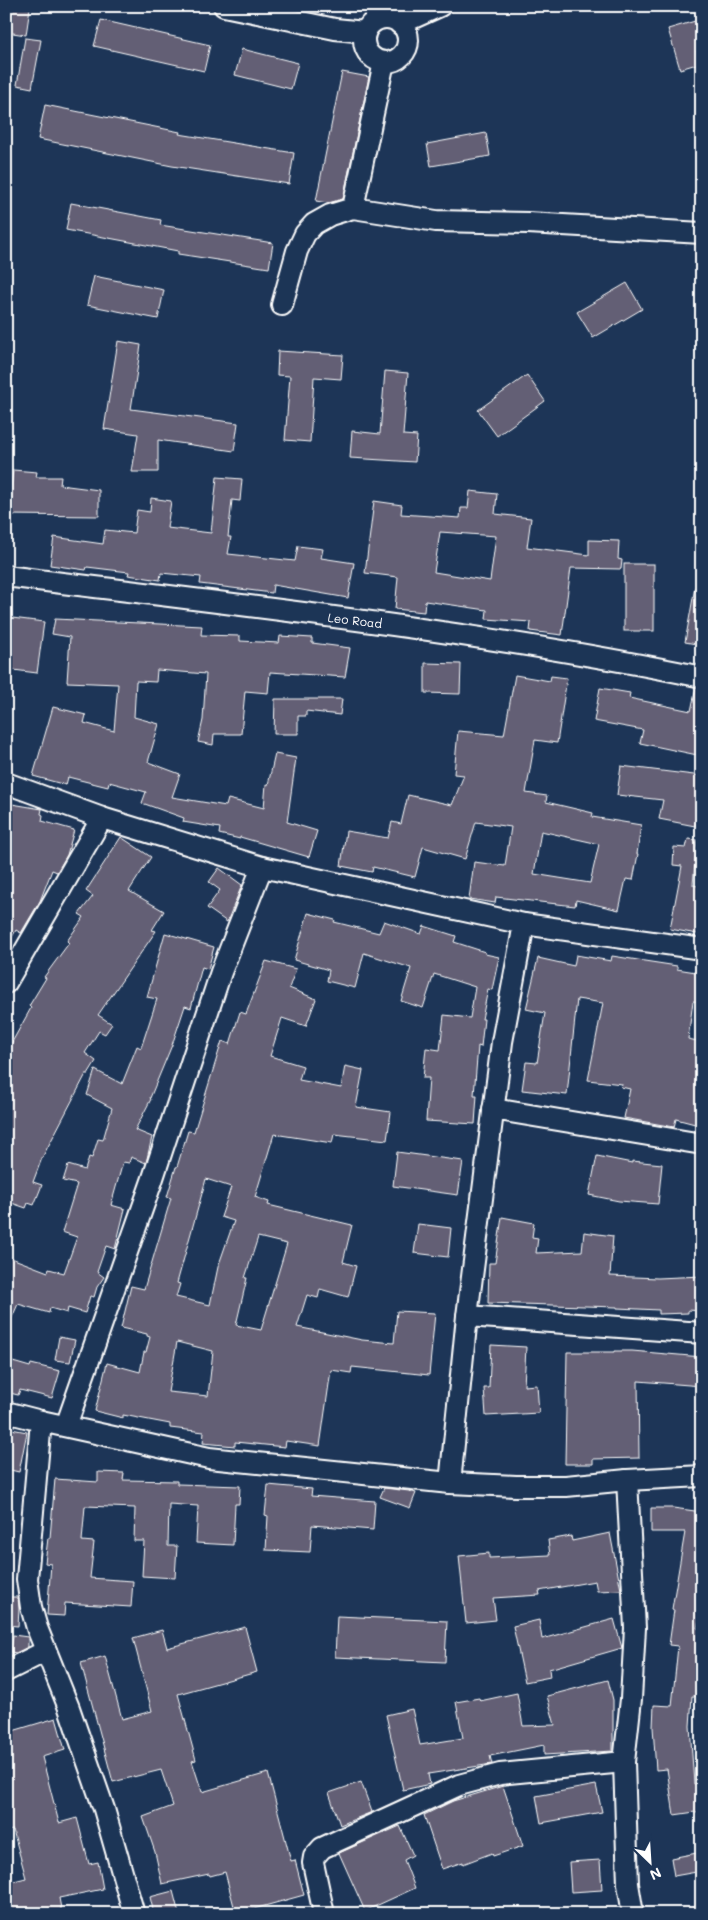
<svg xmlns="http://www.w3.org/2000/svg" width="708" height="1920" font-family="Mali,sans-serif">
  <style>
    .building { fill: #645f74; stroke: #fff; fill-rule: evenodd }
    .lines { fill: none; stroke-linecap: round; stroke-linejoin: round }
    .minor-casing { stroke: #fff; stroke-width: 24 }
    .minor { stroke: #1d3557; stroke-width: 20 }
    .labels { text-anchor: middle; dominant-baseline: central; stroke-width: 4; stroke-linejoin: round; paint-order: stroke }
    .street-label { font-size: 12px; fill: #fff; stroke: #1d3557 }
  </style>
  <rect width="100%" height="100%" fill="#1d3557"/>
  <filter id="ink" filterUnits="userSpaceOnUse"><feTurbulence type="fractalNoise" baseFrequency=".02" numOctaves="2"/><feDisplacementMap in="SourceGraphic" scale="10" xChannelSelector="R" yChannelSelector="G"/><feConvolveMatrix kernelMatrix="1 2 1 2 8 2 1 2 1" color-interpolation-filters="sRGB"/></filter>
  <g filter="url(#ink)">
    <g class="building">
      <path d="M6,6L30,8L26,35L6,32Z"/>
      <path d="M702,19V50L696,51L700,63L680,69L668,29Z"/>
      <path d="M101,20L210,45L204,71L94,46Z"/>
      <path d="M25,38L41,40L32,88L17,85Z"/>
      <path d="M242,49L298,63L291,89L235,75Z"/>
      <path d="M342,72L369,77L343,199L328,203L316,201Z"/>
      <path d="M45,105L180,132L179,134L294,153L289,184L172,166L38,139Z"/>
      <path d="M486,133L490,156L431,166L427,144Z"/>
      <path d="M71,203L161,220L160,225L273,243L269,268L178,254V251L66,230Z"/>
      <path d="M94,276L164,290L158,319L87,305Z"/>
      <path d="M627,283L642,309L593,338L577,312Z"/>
      <path d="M118,341L141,345L131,409L238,423L234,451L158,440V472H132L138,434L104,429Z"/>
      <path d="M278,351L343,355L341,379L314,377L310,442L285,440L290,376L277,375Z"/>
      <path d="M385,371L408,373L403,435L417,436L415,462L350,458L352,431L380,434Z"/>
      <path d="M527,375L545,401L497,436L478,410Z"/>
      <path d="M13,470L37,472L36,477H61L60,485L99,490V516L8,515Z"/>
      <path d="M217,477L242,479L240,501L232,500L228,537H231L228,554L295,561L298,546L323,549L321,558L354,563L348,598L273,585L272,593L200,584L201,577L161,573L160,580L128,575L129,572L87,567L86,570L50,565L54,537L103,544L105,530L134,533L137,510L150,512L151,498L171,501L167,528L211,533Z"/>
      <path d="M470,491L497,494L495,514L531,518L527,547L589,555V540L619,541L618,559L622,560L621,569L571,568L562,635L530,631L531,622L486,619L487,610L425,601L424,612L395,609L398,577L365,573L374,501L402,505L401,514L460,518L461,508H468ZM440,532L496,536L490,581L434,572Z"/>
      <rect x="624" y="564" width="30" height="67"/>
      <path d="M695,587L702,588V645L685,642Z"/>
      <path d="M12,618L44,622L37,673L6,669Z"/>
      <path d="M55,619L202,626L201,635L240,636V641L279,643L280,636L312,638V643L350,648L345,677L270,672L268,693L245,691L241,734H214L213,745L198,742L203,720L206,674L157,670L156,682L136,681L134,717L159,724L148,762L180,774L172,797L226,806L228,799L264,808L266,784L268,785L275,754L296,758L287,822L317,831L309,857L240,837V839L219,834L220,828L183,822L184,818L142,803L146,792L109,782L108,787L68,777L66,785L33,776L53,707L86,715L84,723L114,731L118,684L67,682L70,637L52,634Z"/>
      <path d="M425,663L461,664L460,694L425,693Z"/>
      <path d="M515,675L550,681L551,676L567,678L557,743L535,740L526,793L547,796L546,802L593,813L592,817L641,825L637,854H638L633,880L626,879L619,910L576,900L575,906L496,897L495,903L469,899L474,862L505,866L511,827L476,822L465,859L423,847L415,877L373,867L372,872L341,866L346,831L388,838L392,822L401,824L408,795L452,805L464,775L454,774L458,731L504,735ZM541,831L599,844L590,883L534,874Z"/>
      <path d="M600,688L630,693L629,698L691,711L696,688L702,689V756L640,743L643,730L594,721Z"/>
      <path d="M275,699H342L340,715L306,711V716H298V734H274Z"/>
      <path d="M621,766L702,776V793L695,826L659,819L663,800L617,795Z"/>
      <path d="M6,803L42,809L41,814L43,815L42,821L74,830L67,855L57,872L52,870L40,901L21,933L16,930L6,948Z"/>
      <path d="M121,837L151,857L129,891L164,911L152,930L156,931L98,1015L112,1024L105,1034L99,1031L85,1053L96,1061L88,1074H86L42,1158L33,1182L42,1185L34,1205L28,1203L26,1208L6,1201V1053L31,1008L29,1006L46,978L44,977L69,943L67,941L84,917L79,914L93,896L86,891Z"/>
      <path d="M688,839L697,840L693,885L702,887V910L697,934L670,929L682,866L673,865L674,847L686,848Z"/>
      <path d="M219,868L242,885L227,922L207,908L220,890L209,882Z"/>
      <path d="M308,913L335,920L334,922L379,933L384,921L421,934L424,926L456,936L454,942L485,952V954L499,957L492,990L488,989L482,1019H484L481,1047L478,1046L474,1095H477L475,1124L426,1121L429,1078H423L426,1048L440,1050L444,1015L470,1018L475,987L434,974L423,1008L401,1001L411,968L364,953L355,988L327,981L329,970L294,960Z"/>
      <path d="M165,933L214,947L208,969L202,967L191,1008L185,1006L172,1045L150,1098L151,1099L135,1130L152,1137L146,1163L131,1157L129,1163L123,1162L111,1205L125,1209L115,1249L106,1246L97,1272L104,1277L97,1287L94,1297L90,1296L85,1313L68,1308L67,1313L50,1308L49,1313L18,1304L6,1331V1256L48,1272L49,1269L64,1273L77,1237L62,1232L77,1184L63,1181L68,1165L85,1170L89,1157L92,1158L98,1139L103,1140L112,1108L87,1095L95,1070L122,1084L137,1046L141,1048L157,999L147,997Z"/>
      <path d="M576,955L611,961L612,956L677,966V969L702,973V1002L693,1001L688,1039L702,1042V1097L695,1124L676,1119L674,1127L624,1118L630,1089L621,1087L622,1084L588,1080L603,1003L577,999L567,1095L522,1090L526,1062L537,1063L545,1013L526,1009L538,958L574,966Z"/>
      <path d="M266,961L296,969L289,988L316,999L306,1026L282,1018L270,1056L303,1066L299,1080L341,1088L345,1066L363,1070L356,1107L391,1112L387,1140L334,1134L332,1143L274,1134L255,1197L269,1202L268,1205L352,1225L343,1262L356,1266L348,1297L320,1289L318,1298L307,1295L297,1327L362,1340L394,1343L397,1311L435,1313L429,1375L352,1367L351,1373L331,1370L320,1446L286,1441L285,1447L235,1442V1446L203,1443L204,1432L170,1428V1424L123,1415V1418L95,1411L107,1363L140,1372L144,1352H146L150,1337L147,1336V1334L121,1328L131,1286L144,1289L171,1198L167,1197L176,1167H177L188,1131L194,1132L222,1041L230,1044L240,1012L246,1014ZM206,1179L231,1187L221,1217L234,1221L218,1267L210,1305L176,1297L180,1284L177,1283ZM258,1237L287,1244L261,1330L236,1325L247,1278H245ZM177,1342L213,1351L208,1396L168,1392Z"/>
      <path d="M397,1152L463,1161L458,1195L393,1186Z"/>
      <path d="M597,1156L632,1163V1161L662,1164L658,1204L619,1201L589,1195Z"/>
      <path d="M502,1217L534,1223L532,1237L538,1238L536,1253L582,1251L584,1232L613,1236L610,1276L658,1278L702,1276V1311L688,1310V1313L659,1314V1310L617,1308V1307L488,1303L489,1263H495Z"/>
      <path d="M418,1224L451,1228L448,1257L414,1253Z"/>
      <path d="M59,1337L75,1340L70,1362L55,1360Z"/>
      <path d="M491,1345L526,1347L524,1386L537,1385L539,1413L486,1416L484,1388H489Z"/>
      <path d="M614,1351H632L702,1357V1386L638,1381L639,1458L593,1459V1464H565L567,1352H614Z"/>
      <path d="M6,1360L30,1367L31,1364L60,1371L52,1398L20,1390L18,1395L6,1392Z"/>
      <path d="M6,1428L27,1432L19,1472L6,1469Z"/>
      <path d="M98,1472L124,1473L123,1480L177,1481V1484L240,1486L239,1504H235L233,1545L196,1543L198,1506L169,1504L168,1546H177L175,1578L142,1576L144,1541H134L135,1508L85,1506L82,1541L94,1542L90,1578L133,1581L131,1607L65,1603L64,1616L47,1615L51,1564L45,1563L48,1538H50L55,1479L98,1482Z"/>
      <path d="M268,1485L312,1489L311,1496L375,1501L373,1530L312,1525L310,1552L266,1550L268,1516L265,1515Z"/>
      <path d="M384,1488L409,1491L416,1493L410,1508L380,1497Z"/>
      <path d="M651,1508H673L702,1512V1558L697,1588L702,1589V1603L697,1628L702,1629V1697L692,1696L690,1726L694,1784L702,1783V1811L674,1815L667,1769L656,1770L653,1727L654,1705L672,1706L678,1646L669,1645L674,1610L672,1609L685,1532H651Z"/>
      <path d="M610,1533L621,1590L597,1591L595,1581L539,1591L540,1595L493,1598L496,1620L466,1623L459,1556L489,1553V1558L550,1555L548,1540L571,1536L572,1541Z"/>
      <path d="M6,1597H18L19,1609L18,1626L6,1625Z"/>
      <path d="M337,1616L447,1621L445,1662L335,1657Z"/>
      <path d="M614,1619L622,1648L549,1669L550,1677L525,1682L513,1626L539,1620L542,1639Z"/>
      <path d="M245,1627L257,1672L178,1694L196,1760L192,1761L202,1792L268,1773L291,1861L295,1860L304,1895L236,1914L225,1872L210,1876L209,1874L162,1884L155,1852L143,1817L173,1806L161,1770L113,1782L81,1663L105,1656L122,1719L152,1711L133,1638L162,1630L167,1648Z"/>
      <path d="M13,1635L28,1637V1647L16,1653L11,1652Z"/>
      <path d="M608,1680L613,1700V1751L544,1755V1745L490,1756L492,1764L428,1774L430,1784L403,1790L386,1715L412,1709L420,1745L463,1738L456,1702L479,1698L480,1701L517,1693L523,1726L555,1725L547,1696Z"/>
      <path d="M56,1718L65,1750L42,1757L59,1823L77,1818L89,1864L98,1862L103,1889L59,1898L62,1914H6V1883L26,1878L13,1830L6,1831V1733Z"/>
      <path d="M361,1782L372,1812L340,1825L329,1793Z"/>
      <path d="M596,1785L602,1812L541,1823L536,1796Z"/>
      <path d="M503,1786L523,1846L493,1856L492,1853L463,1864V1862L442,1869L424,1815L453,1801Z"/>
      <path d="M400,1826L413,1855L404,1860L415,1888L365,1911L339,1853Z"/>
      <path d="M702,1852V1871L674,1876L671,1858Z"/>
      <path d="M600,1860L602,1890L571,1892L569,1862Z"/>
      <path d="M173,1891L179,1914H154L150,1897Z"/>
    </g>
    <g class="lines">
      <g class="minor-casing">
        <g id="minor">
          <path d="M224,6L335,29L365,32"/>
          <circle cx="386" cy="40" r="22"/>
          <path d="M400,24L440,6"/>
          <path d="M353,208L384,62"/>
          <path d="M282,305L297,251L305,234L314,224L330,215L353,208L436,221L528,223L702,233"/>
          <path d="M6,576C239,605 472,630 702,677"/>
          <path d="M6,783L102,818L262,867L524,924L702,949"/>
          <path d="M6,983L102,818"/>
          <path d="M493,1109L702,1144"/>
          <path d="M467,1316L702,1333"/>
          <path d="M6,1412L41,1421L209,1458L450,1483L516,1486H566L627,1480L702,1476"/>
          <path d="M41,1421L27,1579L31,1607L37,1628L69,1708L104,1809L134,1914"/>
          <path d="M66,1426L152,1181L221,972L262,867"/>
          <path d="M627,1480L635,1628L631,1699L624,1762L628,1884L633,1914"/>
          <path d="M450,1483L467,1316L502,1042L524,924"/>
          <path d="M6,1671L46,1651"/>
          <path d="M324,1914L313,1863L314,1857L322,1848L459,1785L500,1774L624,1762"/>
        </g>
      </g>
      <use href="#minor" class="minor"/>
    </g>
  </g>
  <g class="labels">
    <g class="street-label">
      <text transform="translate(355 620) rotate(7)">Leo Road</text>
    </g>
  </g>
  <rect width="708" height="1920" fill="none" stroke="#1d3557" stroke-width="25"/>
  <rect x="12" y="12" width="683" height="1895" fill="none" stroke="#fff" stroke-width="2" filter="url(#ink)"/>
  <g transform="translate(650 1862) rotate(155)" stroke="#1d3557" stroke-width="4" paint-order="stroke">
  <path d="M0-4L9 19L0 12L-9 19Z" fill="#ffffff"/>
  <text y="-8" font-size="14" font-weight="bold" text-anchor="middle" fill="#ffffff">N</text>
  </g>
</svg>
